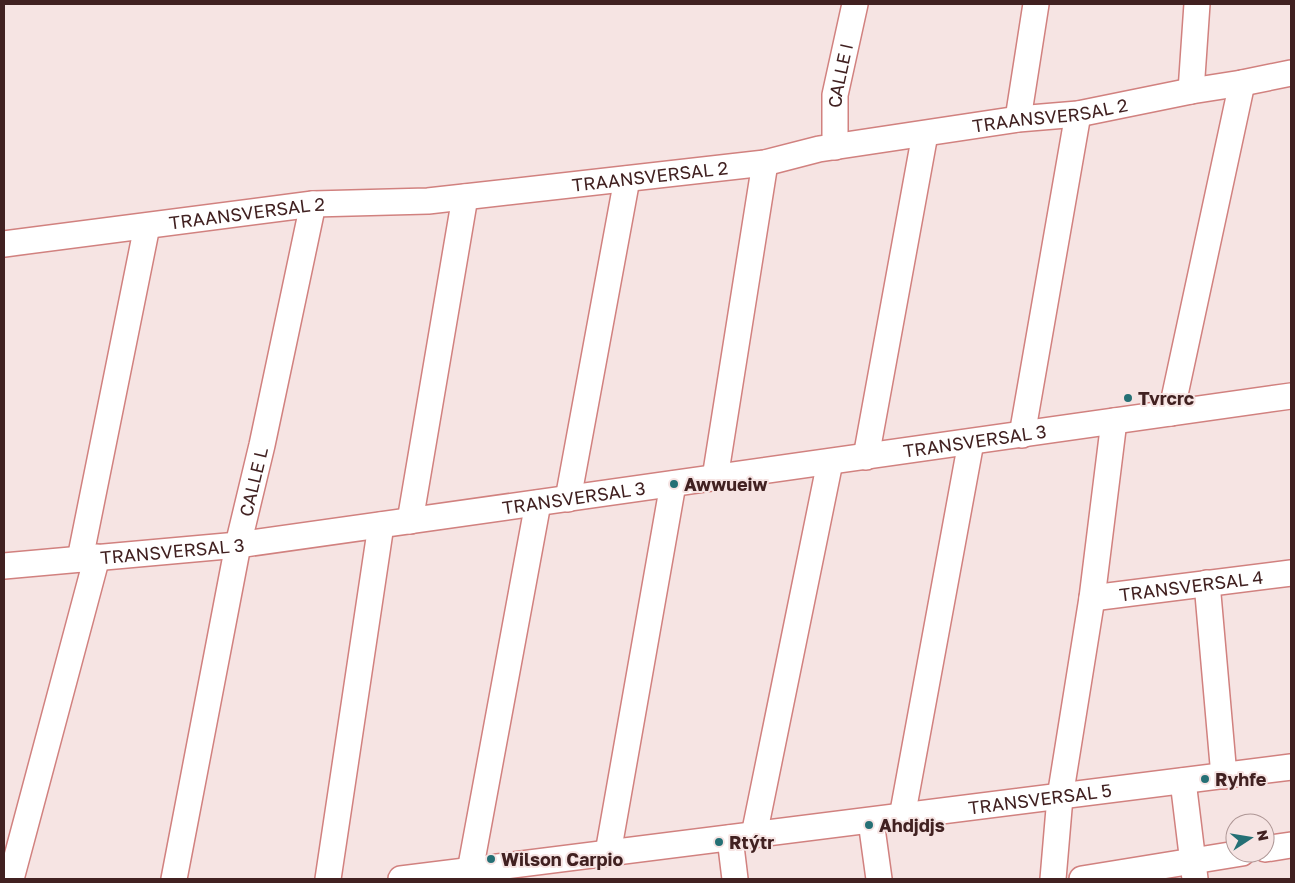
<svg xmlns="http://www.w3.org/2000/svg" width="1295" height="883" font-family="'Golos Text',sans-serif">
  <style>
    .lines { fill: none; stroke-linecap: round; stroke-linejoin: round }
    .minor-casing { stroke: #d1817f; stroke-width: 28 }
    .minor { stroke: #fff; stroke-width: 25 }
    .poi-dot { fill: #257075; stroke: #f6e4e3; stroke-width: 2 }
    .labels { text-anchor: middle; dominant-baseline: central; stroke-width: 4; stroke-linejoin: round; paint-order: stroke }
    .street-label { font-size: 18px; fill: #412121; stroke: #f6e4e3 }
    .poi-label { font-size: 18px; font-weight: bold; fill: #412121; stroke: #f6e4e3; text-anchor: start }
  </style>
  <rect width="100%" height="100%" fill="#f6e4e3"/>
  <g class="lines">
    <g class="minor-casing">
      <g id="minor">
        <path d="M1191,91L1197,4"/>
        <path d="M1018,119L1036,4"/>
        <path id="s1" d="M835,147V95L855,4"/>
        <path id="s2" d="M4,244L313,204L428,201L765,163L819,149L1018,119L1078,114L1191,91L1242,83L1291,73"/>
        <path d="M1171,413L1242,83"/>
        <path d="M1022,435L1078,114"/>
        <path d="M866,457L925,134"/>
        <path d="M715,478L765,163"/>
        <path d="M568,499L627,179"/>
        <path d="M410,521L465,197"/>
        <path d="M80,559L147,226"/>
        <path id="s3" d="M4,566L238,545L1291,396"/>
        <path d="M1207,583L1224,776"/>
        <path id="s4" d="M1092,598L1291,573"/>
        <path d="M1183,781L1195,879"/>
        <path d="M902,817L971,442"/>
        <path d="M871,821L879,879"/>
        <path d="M754,835L830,462"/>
        <path d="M730,838L735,879"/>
        <path d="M1265,849L1291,845"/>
        <path d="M608,853L673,484"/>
        <path d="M470,871L538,503"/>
        <path d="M11,879L97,557"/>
        <path id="s5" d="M174,879L238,545L262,445L313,204"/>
        <path d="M328,879L381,525"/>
        <path id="s6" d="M401,879L1291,767"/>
        <path d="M1053,879L1060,797L1092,598L1114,421"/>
        <path d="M1082,879L1242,853"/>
      </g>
    </g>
    <use href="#minor" class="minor"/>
  </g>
  <g class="poi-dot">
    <circle cx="1128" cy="398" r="5"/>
    <circle cx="674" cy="484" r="5"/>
    <circle cx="1205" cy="779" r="5"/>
    <circle cx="869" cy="825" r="5"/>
    <circle cx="719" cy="842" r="5"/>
    <circle cx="491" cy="859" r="5"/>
  </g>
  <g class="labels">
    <g class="street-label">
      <text stroke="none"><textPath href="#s1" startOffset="72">CALLE I</textPath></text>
      <text stroke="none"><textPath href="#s2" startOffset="1055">TRAANSVERSAL 2</textPath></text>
      <text stroke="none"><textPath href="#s2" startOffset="650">TRAANSVERSAL 2</textPath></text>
      <text stroke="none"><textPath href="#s2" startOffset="245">TRAANSVERSAL 2</textPath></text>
      <text stroke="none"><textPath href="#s3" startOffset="979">TRANSVERSAL 3</textPath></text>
      <text stroke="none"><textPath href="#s5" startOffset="405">CALLE L</textPath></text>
      <text stroke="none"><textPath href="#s3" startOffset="574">TRANSVERSAL 3</textPath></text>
      <text stroke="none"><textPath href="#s3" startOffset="169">TRANSVERSAL 3</textPath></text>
      <text stroke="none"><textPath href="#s4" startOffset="100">TRANSVERSAL 4</textPath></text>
      <text stroke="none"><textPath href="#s6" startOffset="644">TRANSVERSAL 5</textPath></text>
    </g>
    <g class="poi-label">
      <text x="1138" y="398">Tvrcrc</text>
      <text x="684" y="484">Awwueiw</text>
      <text x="1215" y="779">Ryhfe</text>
      <text x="879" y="825">Ahdjdjs</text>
      <text x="729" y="842">Rtýtr</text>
      <text x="501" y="859">Wilson Carpio</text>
    </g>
  </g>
  <rect width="1295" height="883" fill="none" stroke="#412121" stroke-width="10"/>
  <g transform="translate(1250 838) rotate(78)"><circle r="24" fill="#f6e4e3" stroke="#ae9695"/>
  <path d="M0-4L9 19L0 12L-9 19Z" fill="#257075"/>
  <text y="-8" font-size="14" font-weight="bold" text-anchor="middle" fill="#412121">N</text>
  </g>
</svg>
